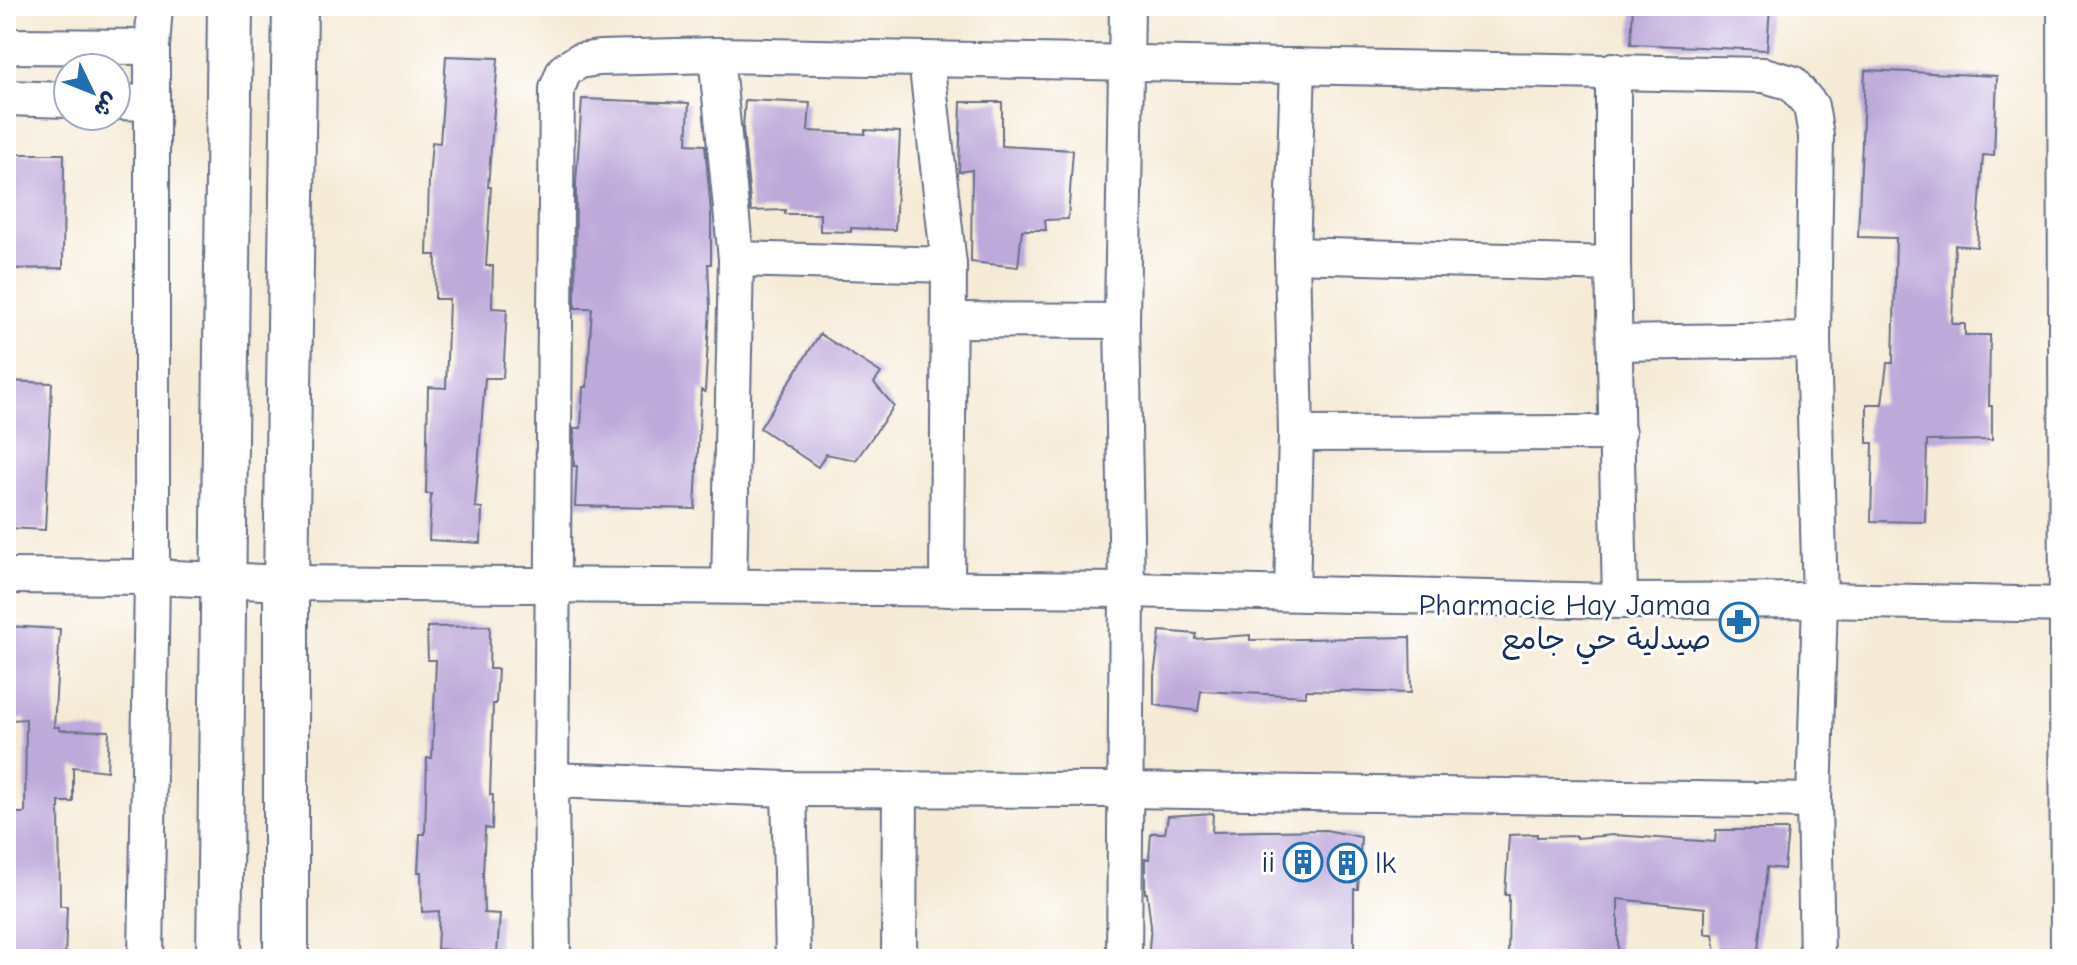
<svg xmlns="http://www.w3.org/2000/svg" width="2077" height="965" font-family="'Comic Neue','Playpen Sans Arabic',sans-serif">
  <style>
    .building { fill: #bda9da }
    .lines { fill: none; stroke-linecap: round; stroke-linejoin: round }
    .street-casing { stroke: #677088; stroke-width: 38 }
    .secondary-casing { stroke: #677088; stroke-width: 48 }
    .street { stroke: #fff; stroke-width: 34 }
    .secondary { stroke: #fff; stroke-width: 44 }
    .labels { text-anchor: middle; dominant-baseline: central; stroke-width: 6; stroke-linejoin: round; paint-order: stroke }
    .poi-label { font-size: 30px; fill: #1b2f5e; stroke: #fff; text-anchor: end }
  </style>
  <rect width="100%" height="100%" fill="#fff"/>
  <filter id="ink" filterUnits="userSpaceOnUse"><feTurbulence type="fractalNoise" baseFrequency=".0125" numOctaves="2"/><feDisplacementMap in="SourceGraphic" scale="16" xChannelSelector="R" yChannelSelector="G"/><feConvolveMatrix kernelMatrix="1 2 1 2 8 2 1 2 1" color-interpolation-filters="sRGB"/></filter>
  <filter id="wash" filterUnits="userSpaceOnUse"><feTurbulence type="fractalNoise" baseFrequency=".006" numOctaves="4" result="noise"/><feDisplacementMap in="SourceGraphic" scale="32" xChannelSelector="R" yChannelSelector="G"/><feGaussianBlur stdDeviation="1.8" result="paint"/><feColorMatrix in="noise" values="0 0 0 0 0 0 0 0 0 0 0 0 0 0 0 0 0 1.4 0 .05"/><feComposite in="paint" operator="in"/></filter>
  <g filter="url(#wash)">
    <rect width="100%" height="100%" fill="#f5ead5"/>
    <g id="blocks">
      <g class="building">
        <path d="M1633,6H1770L1767,50L1631,44Z"/>
        <path d="M446,56L498,58L488,187H491L486,266H493L492,308L507,309L503,378H485L475,507L482,508L481,543L429,540L431,494H426L428,387L446,388L449,299H435L436,255H427L429,179L432,142L440,143Z"/>
        <path d="M1865,70L1997,76L1994,156L1983,155L1977,247L1955,245L1952,324H1965V335H1990L1989,406H1992V440L1927,441L1925,522L1871,521L1873,443H1867V404H1882L1887,363H1893L1896,238L1858,237Z"/>
        <path d="M582,99L689,103L687,144L705,145L711,212V264H708L710,307L705,392L701,390L695,509L575,506L577,466H574V428H581L583,387H587L592,308H575L576,182Z"/>
        <path d="M745,100L810,103L808,131L865,134V130L900,132L895,230L851,228V232L820,231V214H785V210L751,211L743,129Z"/>
        <path d="M961,102H1002V146L1073,150L1068,219L1045,220L1046,230H1022L1018,267L971,262L972,170L959,172Z"/>
        <path d="M6,154H64L63,268L6,269Z"/>
        <path d="M820,334L881,373L874,383L894,406L856,460L826,454L818,467L760,428Z"/>
        <path d="M6,381L52,383L45,530L6,528Z"/>
        <path d="M6,626L60,629L54,727H59V730L109,731L107,771L73,767V802H59L60,906H67L65,959H6V813H25L26,719L11,720L10,655H6Z"/>
        <path d="M490,626L489,669H498L496,704H493L490,795H493L492,829L485,828L483,874L484,913L500,914L497,953L437,949L439,911L422,912L421,872H418L420,834H425L427,758H432L436,660H428L427,627Z"/>
        <path d="M1160,631L1196,634L1195,639L1250,635V640L1410,637L1411,693L1306,690V696L1201,691L1198,711L1154,705V676Z"/>
        <path d="M1213,813L1212,832L1326,830L1361,837L1358,889H1354V959H1148L1151,926L1147,893H1145V859H1149L1151,833H1165L1168,816Z"/>
        <path d="M1716,830H1788L1784,869L1767,867L1757,959H1717L1713,934H1705V908L1618,899V959H1508L1509,895H1505L1509,835L1537,834V837L1577,836V838L1614,835L1715,842Z"/>
      </g>
    </g>
  </g>
  <g filter="url(#ink)">
    <use href="#blocks" fill-opacity="0" stroke="#677088" stroke-width="2"/>
    <g class="lines">
      <g class="street-casing">
        <g id="street">
          <path d="M2065,6L2068,959"/>
          <path d="M6,46L152,47"/>
          <path d="M716,55L736,259L729,586"/>
          <path d="M926,59L949,265L947,589"/>
          <path d="M1613,70V264L1620,601"/>
          <path d="M6,98L68,100"/>
          <path d="M116,102L152,103"/>
          <path d="M1292,255L1613,264"/>
          <path d="M736,259L949,265"/>
          <path d="M949,320L1122,321"/>
          <path d="M1616,343L1813,340"/>
          <path d="M1296,434L1618,433"/>
          <path d="M6,576L152,577L286,583L1127,590L1620,601L1820,600L2071,605"/>
          <path d="M1292,593L1296,434L1292,255L1298,66"/>
          <path d="M551,780L789,789L1126,790L1814,801"/>
          <path d="M789,789L793,959"/>
          <path d="M146,959L152,577V47L155,6"/>
          <path d="M553,959L551,780L557,89L564,71L579,61L599,58L716,55L1764,75L1792,83L1811,106L1816,136L1813,340L1820,600L1814,801L1817,959"/>
          <path d="M899,959L900,789"/>
          <path d="M1124,959L1127,590L1122,321L1127,6"/>
        </g>
      </g>
      <g class="secondary-casing">
        <g id="secondary">
          <path d="M219,959L230,6"/>
          <path d="M286,959V583L295,6"/>
        </g>
      </g>
      <use href="#street" class="street"/>
      <use href="#secondary" class="secondary"/>
    </g>
  </g>
  <defs>
    <g id="pharmacy-ring" transform="scale(2)"><circle r="9.5" fill="#fff" stroke="#1f6fb2" stroke-width="1.5"/><path d="M-2-6h4v4h4v4h-4v4h-4v-4h-4v-4h4Z" fill="#1f6fb2"/></g>
    <g id="building-ring" transform="scale(2)"><circle r="9.5" fill="#fff" stroke="#1f6fb2" stroke-width="1.5"/><path d="M-4-6H4V6H1V3H-1V6H-4ZM-2.5-4.3h1.7v1.8h-1.7ZM.8-4.3h1.7v1.8H.8ZM-2.5-1h1.7V.8h-1.7ZM.8-1h1.7V.8H.8Z" fill="#1f6fb2"/></g>
  </defs>
  <g fill-rule="evenodd">
    <use href="#pharmacy-ring" x="1739" y="622"/>
    <use href="#building-ring" x="1303" y="862"/>
    <use href="#building-ring" x="1347" y="863"/>
  </g>
  <g class="labels">
    <g class="poi-label">
      <text x="1711" y="605">Pharmacie Hay Jamaa<tspan x="1711" dy="34">صيدلية حي جامع</tspan></text>
      <text x="1275" y="862">ii</text>
      <text x="1375" y="863" text-anchor="start">lk</text>
    </g>
  </g>
  <rect width="2077" height="965" fill="none" stroke="#fff" stroke-width="32"/>
  <g transform="translate(92 92) rotate(133)"><circle r="38" fill="#ffffff" stroke="#a4acbf" stroke-width="2"/>
  <path d="M0-6L14 30L0 20L-14 30Z" fill="#1f6fb2"/>
  <text y="-12" font-size="22" font-weight="bold" text-anchor="middle" fill="#1b2f5e">ش</text>
  </g>
</svg>
